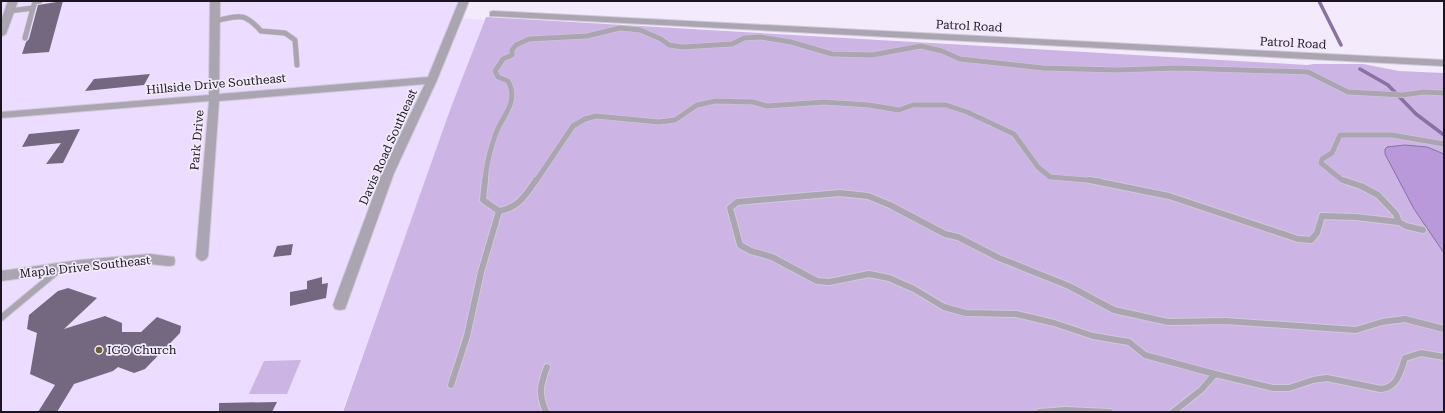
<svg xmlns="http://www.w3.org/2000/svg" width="1445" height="413" font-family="'Roboto Serif',serif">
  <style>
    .built { fill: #ecdcff }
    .green { fill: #ccb4e5 }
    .water { fill: #b999da; stroke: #8971a2 }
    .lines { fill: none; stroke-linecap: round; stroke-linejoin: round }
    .stream { stroke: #8971a2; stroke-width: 3.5 }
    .building { fill: #736880 }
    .lane-far1-casing { stroke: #d0c9d9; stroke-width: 6 }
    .lane-casing { stroke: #d0c9d9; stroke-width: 8 }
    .street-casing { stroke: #d0c9d9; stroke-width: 2 }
    .lane-far1 { stroke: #aaa5b1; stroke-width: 5 }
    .lane { stroke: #aaa5b1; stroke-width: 6 }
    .street { fill: #aaa5b1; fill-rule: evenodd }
    .poi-dot { fill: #6c602d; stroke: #f3ebfc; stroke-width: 1.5 }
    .labels { text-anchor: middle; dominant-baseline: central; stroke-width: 3.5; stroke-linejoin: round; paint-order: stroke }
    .street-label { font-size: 12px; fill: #1a151f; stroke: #f3ebfc }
    .poi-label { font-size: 12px; fill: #1a151f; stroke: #f3ebfc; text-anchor: start }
  </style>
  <rect width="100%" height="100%" fill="#f3ebfc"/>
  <path class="built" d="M1,1H468L460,18L484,20L342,412H1Z"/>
  <g class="green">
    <path d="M486,17L1307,65L1314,64H1363L1399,71L1444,73V412H343L450,110Z"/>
    <path d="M301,360L287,394H249L264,361Z"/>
  </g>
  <path class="water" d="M1405,145L1427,147L1444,154V253L1414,209L1385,154V149L1387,147Z"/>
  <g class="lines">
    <g class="stream">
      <path d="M1319,1L1341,45"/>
      <path d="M1360,69L1388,85L1416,114L1444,135"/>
    </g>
  </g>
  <g class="building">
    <path d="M63,1L49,52L22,54L26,42L29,39L38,5Z"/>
    <path d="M150,74L144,85L85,91L94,79Z"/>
    <path d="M80,129L63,163L46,164L61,143L22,147L29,134Z"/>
    <path d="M293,244L291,255L273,257L277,246Z"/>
    <path d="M322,277V284L328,283L326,298L290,306V292L307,289V281Z"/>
    <path d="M68,288L97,298L64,329L105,316L122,323V332H141L157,317L181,326L180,333L145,369L134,373L118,367L113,371L74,384L57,412H38L55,385L30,374L37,333L27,329L29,315L58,291Z"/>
    <path d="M277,402L272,412H219V403Z"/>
  </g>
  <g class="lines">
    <g class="lane-far1-casing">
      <g id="lane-far1">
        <path d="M33,8L35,2L40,1"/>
        <path d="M9,11L33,8L25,38"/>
        <path d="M215,21C239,16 243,11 261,31L285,33L295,40L297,65"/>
        <path d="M485,181C486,166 491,147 496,133C504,113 519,102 508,81L498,77L495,71L503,59L512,55V50L516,45L529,39L587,36L620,28L640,30L661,39L669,45L682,47L732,44L744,38L760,37L791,42L832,54L872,55L921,46L942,51L960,59L1043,68L1117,70L1178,68L1308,72L1348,92L1403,95L1423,92L1444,93"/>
        <path d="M536,181L573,126L585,119L596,116L659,122L675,120L697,105L716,101L753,102L767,106L824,102L869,105L899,110L913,105H946L967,112L1014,134L1038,167L1050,177L1100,181"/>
        <path d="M1346,181L1342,180L1321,163L1322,159L1332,153L1340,135H1392L1444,144"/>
      </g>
    </g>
    <g class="lane-casing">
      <g id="lane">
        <path d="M485,180L483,200L499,211C518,208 526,195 536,180"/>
        <path d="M1090,180L1169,196L1298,239L1311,240L1317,233L1322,216L1356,217L1399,222"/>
        <path d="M1343,180L1361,186L1378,195L1396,214L1399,222L1406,226L1423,230"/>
        <path d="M1,318L60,269"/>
        <path d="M1215,374L1145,355L1129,342L1093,336L1054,323L1016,314L966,313L944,307L914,289L889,278L869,274L829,282L817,281L772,257L751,251L740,245L730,208L737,202L782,198L840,193L868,196L890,205L945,234L958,237L999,258L1069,286L1114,310L1168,322L1225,321L1356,330L1382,322L1405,319L1444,329"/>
        <path d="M451,385L467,336L481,272L499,211"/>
        <path d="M546,412C538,393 540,386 547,367"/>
        <path d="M1039,412L1065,410L1110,412"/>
        <path d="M1173,412L1201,390L1215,374L1273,388H1289L1313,380L1327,378L1381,389C1398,387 1400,372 1405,358L1421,353L1444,357"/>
      </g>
    </g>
    <g class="street-casing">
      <g id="street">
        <path d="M8,1H18L6,34L1,37V21Z"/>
        <path d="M210,1H220L219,94L428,77L459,1H469L437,80L394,173L345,309L340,310L335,309L333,305L382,173L425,84L219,101L208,256L206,259L202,261L198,259L196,256L209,101L1,118V112L209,95Z"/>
        <path d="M493,11L1444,60V66L490,16V12Z"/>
        <path d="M150,254L174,257L175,261L174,265L169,266L150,264L80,270L1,281V271L80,260Z"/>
      </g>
    </g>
    <use href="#lane-far1" class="lane-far1"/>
    <use href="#lane" class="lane"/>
    <use href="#street" class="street"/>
  </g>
  <circle class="poi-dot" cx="99" cy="350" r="4"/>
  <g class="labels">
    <g class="street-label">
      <text transform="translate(969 26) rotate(3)">Patrol Road</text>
      <text transform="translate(1293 43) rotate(3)">Patrol Road</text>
      <text transform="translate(216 84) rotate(-5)">Hillside Drive Southeast</text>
      <text transform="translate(197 140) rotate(-85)">Park Drive</text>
      <text transform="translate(388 147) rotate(-66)">Davis Road Southeast</text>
      <text transform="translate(85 267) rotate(-6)">Maple Drive Southeast</text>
    </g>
    <g class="poi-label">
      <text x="107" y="350">IGO Church</text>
    </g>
  </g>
  <rect width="1445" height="413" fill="none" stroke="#1a151f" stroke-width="4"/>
</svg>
